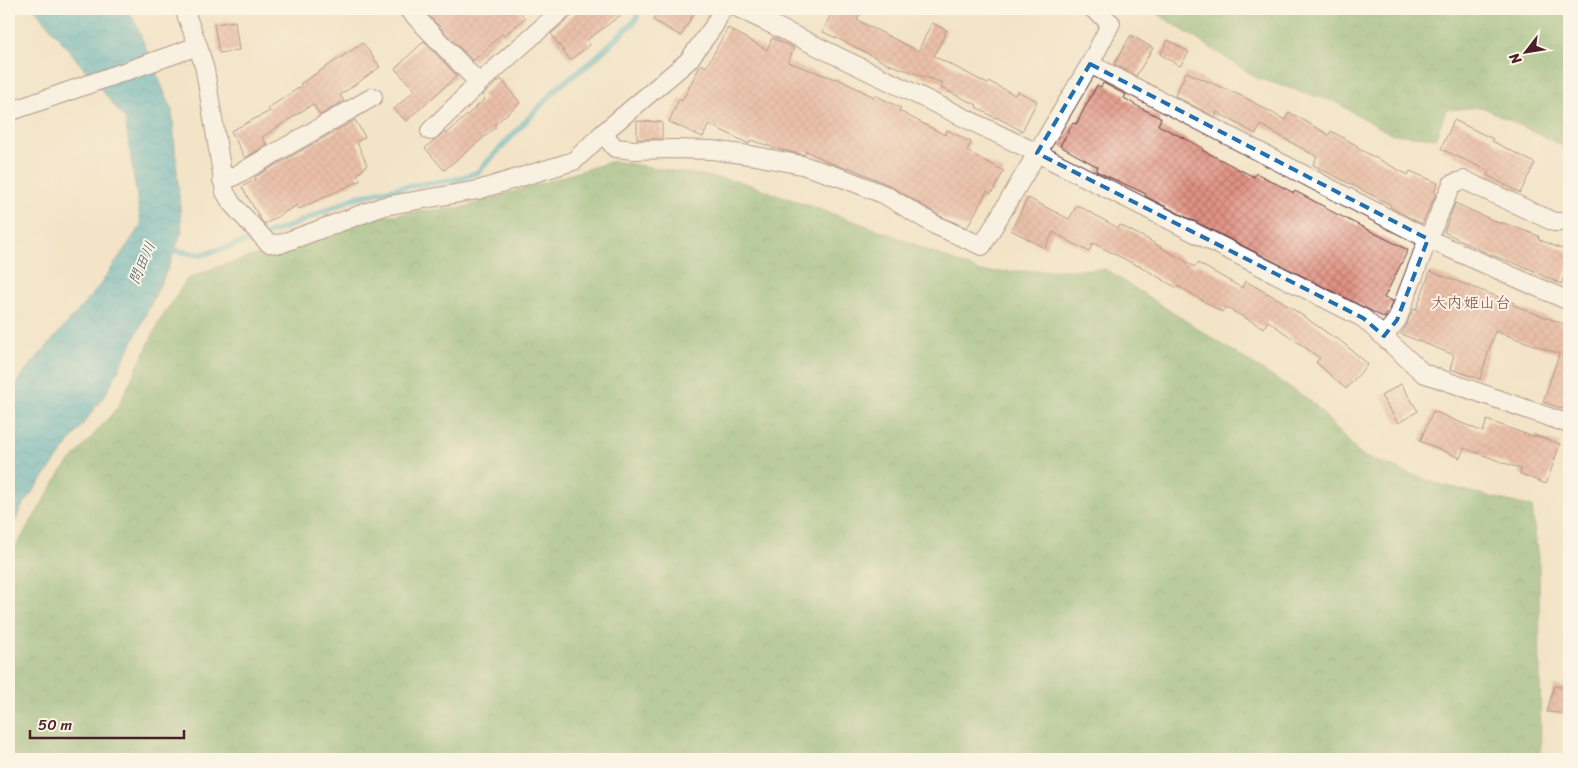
<svg xmlns="http://www.w3.org/2000/svg" width="1578" height="768" font-family="Sriracha,'Klee One',sans-serif">
  <style>
    .forest { fill: url(#forest-crowns); stroke: #60664b }
    .water { fill: url(#water-waves); stroke: #476776 }
    .lines { fill: none; stroke-linecap: round; stroke-linejoin: round }
    .stream { stroke: #44afc2; stroke-width: 6 }
    .building { fill: url(#building-cross-hatch) }
    .street-casing { stroke: #633d42; stroke-width: 20 }
    .street { stroke: #fff; stroke-width: 18 }
    .marked { fill: none; stroke: #1f6fb2; stroke-width: 4; stroke-dasharray: 10 6; stroke-linejoin: round }
    .labels { text-anchor: middle; dominant-baseline: central; stroke-width: 4; stroke-linejoin: round; paint-order: stroke }
    .water-label { font-size: 15px; font-style: italic; fill: #485967; stroke: #fcf5e5 }
    .quarter-label { font-size: 16px; fill: #7e474a; stroke: #fcf5e5 }
  </style>
  <defs>
    <pattern id="forest-crowns" width="20" height="18" patternUnits="userSpaceOnUse" patternTransform="scale(1.25)"><rect width="20" height="18" fill="#75ad6b"/><path d="M2 6a3 3 0 1 1 6 0M12 15a3 3 0 1 1 6 0" fill="none" stroke="#628c58"/></pattern>
    <pattern id="water-waves" width="16" height="10" patternUnits="userSpaceOnUse" patternTransform="scale(1.25)"><rect width="16" height="10" fill="#44afc2"/><path d="M0 5q4-4 8 0t8 0" fill="none" stroke="#3b8e9e"/></pattern>
    <pattern id="building-cross-hatch" width="8" height="8" patternUnits="userSpaceOnUse" patternTransform="scale(1.25)"><rect width="8" height="8" fill="#e09283"/><path d="M0 0l8 8M0 8l8-8" fill="none" stroke="#b8776b"/></pattern>
  </defs>
  <rect width="100%" height="100%" fill="#fcf5e5"/>
  <filter id="ink" filterUnits="userSpaceOnUse"><feTurbulence type="fractalNoise" baseFrequency=".02" numOctaves="2"/><feDisplacementMap in="SourceGraphic" scale="10" xChannelSelector="R" yChannelSelector="G"/><feConvolveMatrix kernelMatrix="1 2 1 2 8 2 1 2 1" color-interpolation-filters="sRGB"/></filter>
  <filter id="wash" filterUnits="userSpaceOnUse"><feTurbulence type="fractalNoise" baseFrequency=".0096" numOctaves="4" result="noise"/><feDisplacementMap in="SourceGraphic" scale="20" xChannelSelector="R" yChannelSelector="G"/><feGaussianBlur stdDeviation="1.12" result="paint"/><feColorMatrix in="noise" values="0 0 0 0 0 0 0 0 0 0 0 0 0 0 0 0 0 1.4 0 .05"/><feComposite in="paint" operator="in"/></filter>
  <g filter="url(#wash)">
    <rect width="100%" height="100%" fill="#f3e4c7"/>
    <g class="forest">
      <path d="M1147,9H1569V149L1482,107L1446,110L1436,138L1391,134L1335,102L1257,78L1153,11Z"/>
      <path d="M613,161L742,182L887,233L981,272L1105,269L1312,402L1362,456L1435,483L1532,507L1539,566L1541,759H9V558L61,472L118,407L159,322L187,279L218,267L380,216L464,207Z"/>
    </g>
    <path class="water" d="M35,9H126L134,20L172,110L182,231L169,266L138,331L107,392L23,505L9,533V399L21,376L97,289L141,225L125,119Z"/>
    <g class="lines">
      <path class="stream" d="M167,249L201,255L248,241L295,224L357,197L403,187L459,179L478,172L559,86L591,62L635,21L640,9"/>
    </g>
    <g id="blocks">
      <g class="building">
        <path d="M422,9H517L525,18L504,36L502,34L473,61Z"/>
        <path d="M580,9H629L587,40L590,45L570,60L551,34Z"/>
        <path d="M659,9H696L681,36L653,20Z"/>
        <path d="M833,9H850L860,14L857,20L918,51L932,23L947,30L934,56L988,84L990,82L1015,95L1017,91L1037,101L1022,131L996,117L995,118L976,107L977,105L941,88L943,83L888,64L847,43L823,32Z"/>
        <path d="M235,21L239,50L219,53L214,24Z"/>
        <path d="M728,28L767,50L772,38L794,48L788,62L835,79L836,78L874,97L875,95L901,108L899,111L945,135L947,130L971,142L967,151L1004,171L991,194L987,191L967,228L940,216L889,185L848,167L847,169L831,163L806,151L804,155L778,149L751,140L749,144L709,124L703,137L669,122L679,99L682,101L701,64L706,67Z"/>
        <path d="M1131,35L1153,48L1136,76L1114,64Z"/>
        <path d="M1168,40L1189,52L1180,66L1160,54Z"/>
        <path d="M424,41L457,76L406,121L394,109L415,90L395,69Z"/>
        <path d="M363,43L380,67L340,95L344,101L320,115L313,104L262,137L267,145L245,158L231,131L270,111L268,108L302,86L300,84Z"/>
        <path d="M1186,72L1244,97L1285,120L1289,112L1329,135L1331,131L1358,146L1357,148L1408,175L1410,171L1438,183L1434,193L1436,194L1422,224L1390,207L1391,205L1313,165L1317,157L1261,125L1256,134L1217,112L1215,117L1175,96Z"/>
        <path d="M501,79L520,103L494,125L496,127L474,146L444,170L425,148L444,132L446,134L485,99L482,95Z"/>
        <path d="M1103,83L1126,95L1124,98L1139,107L1161,118L1158,125L1203,148L1202,150L1254,177L1256,173L1294,193L1295,191L1325,207V208L1408,250L1384,298L1393,301L1385,318L1145,196L1146,194L1096,171L1098,167L1060,146L1073,123L1076,124L1097,85L1101,87Z"/>
        <path d="M355,120L365,137L357,142L367,165L357,175L361,180L299,209L297,205L265,224L261,220L242,187L256,179L255,177Z"/>
        <path d="M1454,120L1493,139L1492,141L1535,163L1520,193L1487,175L1489,171L1441,149Z"/>
        <path d="M637,121L662,122V139H637Z"/>
        <path d="M1028,198L1069,219L1077,205L1118,228L1120,225L1147,239L1195,267L1198,263L1242,288L1245,281L1280,300L1336,339L1337,338L1368,364L1346,389L1316,362L1320,358L1268,321L1264,328L1225,307L1222,312L1178,286L1177,288L1138,265V266L1093,243L1089,252L1053,232L1045,248L1011,230Z"/>
        <path d="M1455,203L1501,224V222L1539,236L1538,239L1569,252V265L1561,284L1534,272L1535,271L1489,254L1444,232Z"/>
        <path d="M1430,271L1475,288L1514,303L1513,305L1569,326V411L1543,402L1559,354L1495,331L1480,379L1450,369L1454,355L1401,334L1407,324L1413,309L1416,310Z"/>
        <path d="M1401,384L1418,411L1398,423L1381,396Z"/>
        <path d="M1433,411L1483,432L1487,420L1534,437V435L1560,444L1546,484L1520,474L1521,469L1464,448L1460,458L1420,441Z"/>
        <path d="M1554,686L1569,688V714L1547,712Z"/>
      </g>
    </g>
  </g>
  <g filter="url(#ink)">
    <use href="#blocks" fill-opacity="0" stroke="#633d42" stroke-width="1"/>
    <g class="lines">
      <g class="street-casing">
        <g id="street">
          <path d="M184,9L198,46L205,70L225,192L232,204L268,243L280,244L384,206L478,190L574,161L603,133L688,61L714,26L722,9"/>
          <path d="M408,9L479,83"/>
          <path d="M740,9L1037,153L1363,318L1423,373L1569,424"/>
          <path d="M1090,64L1428,239L1569,301"/>
          <path d="M9,112L198,46"/>
          <path d="M430,131L479,83L563,9"/>
          <path d="M603,133L615,148L634,150L673,149L712,150L756,156L802,165L848,180L885,195L935,225L982,246L1090,64L1111,23L1093,9"/>
          <path d="M222,180L233,177L373,97"/>
          <path d="M1384,336L1397,320L1428,239L1452,184L1464,180L1554,222H1569"/>
        </g>
      </g>
      <use href="#street" class="street"/>
    </g>
  </g>
  <path d="M0 0H1578V768H0ZM1090,64L1428,239L1397,320L1384,336L1363,318L1037,153Z" fill="#f3e4c7" fill-opacity=".55" fill-rule="evenodd"/>
  <path class="marked" d="M1090,64L1428,239L1397,320L1384,336L1363,318L1037,153Z"/>
  <g class="labels">
    <g class="water-label">
      <text transform="translate(142 263) rotate(-66)">問田川</text>
    </g>
    <g class="quarter-label">
      <text x="1471" y="302">大内姫山台</text>
    </g>
  </g>
  <rect width="1578" height="768" fill="none" stroke="#fcf5e5" stroke-width="30"/>
  <g transform="translate(1526 52) rotate(239)" stroke="#fcf5e5" stroke-width="4" paint-order="stroke">
  <path d="M0-4L9 19L0 12L-9 19Z" fill="#4a1f2b"/>
  <text y="-8" font-size="14" font-weight="bold" text-anchor="middle" fill="#4a1f2b">N</text>
  </g>
  <path d="M30 730v8h154v-8" fill="none" stroke="#4a1f2b" stroke-width="2.5"/>
  <text x="38" y="730" font-size="15" fill="#4a1f2b" stroke="#fcf5e5" stroke-width="4" paint-order="stroke">50 m</text>
</svg>
